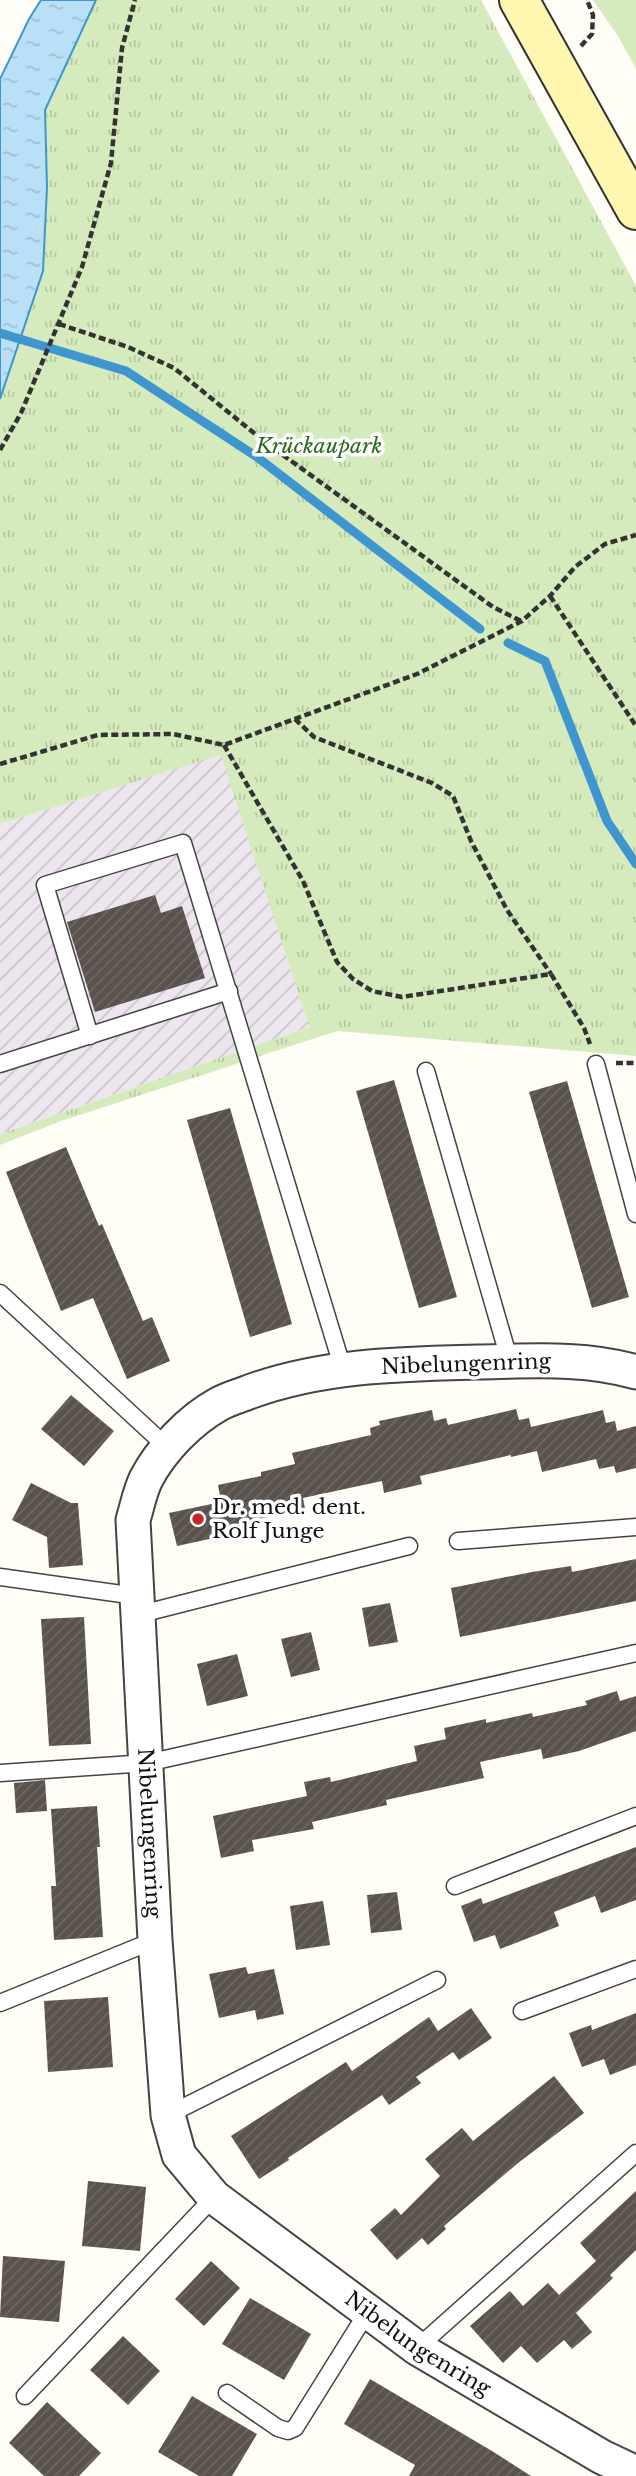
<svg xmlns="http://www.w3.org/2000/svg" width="636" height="2476" font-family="'Libre Baskerville',serif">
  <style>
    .industrial { fill: url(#industrial-furrows) }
    .grass { fill: #d5ebbd }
    .park { fill: url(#park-tufts) }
    .water { fill: url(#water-ripples); stroke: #3f96cf; stroke-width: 2 }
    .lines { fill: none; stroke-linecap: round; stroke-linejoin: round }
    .stream { stroke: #3f96cf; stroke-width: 9 }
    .building { fill: url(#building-hatch) }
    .service-casing { stroke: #444; stroke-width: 19 }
    .minor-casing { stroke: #444; stroke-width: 37 }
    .secondary-casing { stroke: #333; stroke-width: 42 }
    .path { stroke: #333; stroke-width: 4.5; stroke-dasharray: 7 3.5; stroke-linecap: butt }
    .service { stroke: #fff; stroke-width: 16 }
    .minor { stroke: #fff; stroke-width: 33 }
    .secondary { stroke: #fff6b0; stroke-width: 38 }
    .poi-dot { fill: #c4262e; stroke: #fff; stroke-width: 2.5 }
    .labels { text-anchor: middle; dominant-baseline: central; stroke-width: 7; stroke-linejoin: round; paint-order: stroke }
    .park-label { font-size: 21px; font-style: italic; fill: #2f6b1f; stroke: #fff }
    .street-label { font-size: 21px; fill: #111; stroke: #fff }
    .poi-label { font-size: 21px; fill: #111; stroke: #fff; text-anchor: start }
  </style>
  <defs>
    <pattern id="industrial-furrows" width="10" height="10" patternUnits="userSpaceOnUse" patternTransform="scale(1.75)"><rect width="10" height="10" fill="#eee6ef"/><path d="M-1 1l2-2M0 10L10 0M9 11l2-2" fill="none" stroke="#cbc4cc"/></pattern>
    <pattern id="park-tufts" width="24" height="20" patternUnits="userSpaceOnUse" patternTransform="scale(1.75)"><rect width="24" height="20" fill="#d5ebbd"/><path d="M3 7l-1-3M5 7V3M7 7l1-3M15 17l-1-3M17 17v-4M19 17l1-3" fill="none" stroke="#b6c8a1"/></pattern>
    <pattern id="water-ripples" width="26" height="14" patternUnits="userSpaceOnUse" patternTransform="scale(1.75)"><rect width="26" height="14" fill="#b9e0f7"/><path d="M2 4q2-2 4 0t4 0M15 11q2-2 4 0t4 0" fill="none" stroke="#9ebfd3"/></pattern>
    <pattern id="building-hatch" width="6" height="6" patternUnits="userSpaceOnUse" patternTransform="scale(1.75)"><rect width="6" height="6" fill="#5a524d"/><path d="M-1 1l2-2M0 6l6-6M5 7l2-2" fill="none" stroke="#6d6662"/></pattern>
  </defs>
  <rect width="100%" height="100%" fill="#fffdf5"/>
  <path class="industrial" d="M222,754L309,1027L0,1134V824Z"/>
  <path class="grass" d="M593,0H636V69L618,36Z"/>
  <path class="park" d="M96,0H481L636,286V1056L337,1031L61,1121L0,1145V1134L309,1027L221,755L0,824V399L43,271L47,187L45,110Z"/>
  <path class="water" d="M41,0H96L45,110L47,187L43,271L0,399V79L29,19Z"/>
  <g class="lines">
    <g class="stream">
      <path d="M0,333L126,371L257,457L480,629"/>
      <path d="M508,643L545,661L607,821L636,864"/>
    </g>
  </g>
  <g class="building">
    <path d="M155,895L161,913L182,906L205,978L95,1012L67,922Z"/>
    <path d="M394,1080L457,1297L419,1308L356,1091Z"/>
    <path d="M567,1081L629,1297L592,1308L529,1092Z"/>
    <path d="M230,1108L292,1324L250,1337L187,1120Z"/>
    <path d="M66,1147L99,1226L102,1224L143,1321L152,1317L170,1361L127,1379L93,1298L61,1311L6,1172Z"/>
    <path d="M71,1395L114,1431L84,1466L41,1429Z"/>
    <path d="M516,1409L519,1420L529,1418L531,1427L603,1410L606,1423L615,1421L617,1431L636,1426V1468L616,1473L614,1466L599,1469L596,1459L542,1472L537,1451L511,1457V1455L420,1476L422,1484L384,1493L382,1481L303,1498L305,1509L227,1526L228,1535L177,1546L169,1513L221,1502L218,1485L261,1476V1472L295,1464L292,1453L371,1435L370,1428L380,1425L379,1421L432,1410L434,1421L446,1418L448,1425Z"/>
    <path d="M31,1483L71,1503H78L83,1565L49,1568L47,1537L12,1520Z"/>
    <path d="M636,1559V1601L460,1637L451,1588L532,1572L571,1566L572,1572Z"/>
    <path d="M390,1603L398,1642L369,1647L362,1608Z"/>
    <path d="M84,1617L91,1744L49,1746L41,1619Z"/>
    <path d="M311,1632L320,1670L291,1677L281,1639Z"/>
    <path d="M237,1654L248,1696L207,1706L197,1664Z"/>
    <path d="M617,1691L620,1701L636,1696V1731L579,1751L543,1759L541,1749L480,1762L484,1778L386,1800L387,1805L312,1822L314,1829L252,1840L254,1851L221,1858L213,1816L307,1796L304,1782L330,1777L331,1782L417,1761L414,1746L446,1739L444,1728L486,1719V1723L532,1713L533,1717L587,1705L585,1701Z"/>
    <path d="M45,1780L47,1811L16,1813L14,1783Z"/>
    <path d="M97,1806L100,1847H97L103,1937L54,1940L51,1886H56L51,1809Z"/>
    <path d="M636,1847V1900L601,1913L595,1896L554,1912L559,1926L500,1949L495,1935L474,1942L461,1906L481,1898L483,1904Z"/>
    <path d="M397,1892L402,1930L371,1933L367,1895Z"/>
    <path d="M323,1901L330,1945L296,1950L290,1906Z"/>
    <path d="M246,1967L248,1974L274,1969L284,2014L257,2020L255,2010L219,2018L209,1974Z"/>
    <path d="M108,1997L113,2067L48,2072L44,2001Z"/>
    <path d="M471,2008L492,2038L459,2060L453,2052L416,2077L421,2083L389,2105L382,2095L288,2158L289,2160L259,2179L231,2136L346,2062L352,2071L429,2017L438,2031Z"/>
    <path d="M636,2013V2065L610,2075L604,2059L582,2067L569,2033L591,2025L592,2030Z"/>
    <path d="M554,2076L584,2113L518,2163L444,2226L446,2229L428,2245L422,2238L397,2260L370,2230L395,2208L401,2215L440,2176L425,2159L462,2128L473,2141Z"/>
    <path d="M88,2181L146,2187L140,2251L82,2246Z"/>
    <path d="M636,2191V2250L610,2275L613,2278L576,2313L592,2332L572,2349L564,2340L537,2363L521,2346L503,2363L470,2326L510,2291L523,2306L548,2283L559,2295L596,2261L580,2243Z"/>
    <path d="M3,2256L65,2261L59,2322L0,2317Z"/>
    <path d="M211,2261L240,2288L204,2326L175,2299Z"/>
    <path d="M250,2298L311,2334L284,2380L222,2344Z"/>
    <path d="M123,2336L160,2371L128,2405L90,2370Z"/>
    <path d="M370,2379L492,2451L531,2476H409L415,2465L344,2424Z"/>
    <path d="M192,2396L257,2434L232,2476H199L158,2452Z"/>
    <path d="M47,2402L101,2453L79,2476H44L9,2443Z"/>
  </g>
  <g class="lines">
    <g class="service-casing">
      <g id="service">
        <path d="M90,1036L45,885L183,843L343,1369"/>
        <path d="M0,1064L229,991"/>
        <path d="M596,1064L636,1214"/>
        <path d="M426,1071L510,1362"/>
        <path d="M0,1293L168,1448"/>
        <path d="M458,1541L636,1527"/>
        <path d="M0,1577L136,1596"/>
        <path d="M137,1615L409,1546"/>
        <path d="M0,1773L147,1763L636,1653"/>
        <path d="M455,1886L636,1816"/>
        <path d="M0,2003L155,1940"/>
        <path d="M522,2011L636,1969"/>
        <path d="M168,2115L437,1980"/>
        <path d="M417,2348L636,2153"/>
        <path d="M227,2393L278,2428L288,2431L295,2428L368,2311"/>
        <path d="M25,2396L214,2197"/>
      </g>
    </g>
    <g class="minor-casing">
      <g id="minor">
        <path id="s1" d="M636,1372C586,1357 531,1361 478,1362C401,1364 322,1365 249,1392C239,1396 228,1399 219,1404C190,1420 161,1450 146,1479C140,1491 137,1507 133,1520L155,1940L168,2115L179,2155L214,2197L417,2348L602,2457L636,2473"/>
      </g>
    </g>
    <g class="secondary-casing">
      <path id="secondary" d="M519,0L636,210"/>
    </g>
    <g class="path">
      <path d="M581,46L592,34L593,15L587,0"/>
      <path d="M59,324L128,347L174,368L265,442L493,607L521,621"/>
      <path d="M0,450L21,413L82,267L111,163L122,48L135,0"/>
      <path d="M550,596L636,726"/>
      <path d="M295,719L314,737L432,783L453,796L471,841L507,910L551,974"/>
      <path d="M224,745L303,881L337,962L353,979L372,991L402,997L551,974L584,1028L590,1044"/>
      <path d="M0,764L98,735L173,734L224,745L417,674L522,621L550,596L575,567L605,544L636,535"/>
      <path d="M616,1063H636"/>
    </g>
    <use href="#service" class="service"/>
    <use href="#minor" class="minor"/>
    <use href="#secondary" class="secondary"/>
  </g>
  <circle class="poi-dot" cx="198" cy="1519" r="7"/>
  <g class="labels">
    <g class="park-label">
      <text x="319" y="446">Krückaupark</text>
    </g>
    <g class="street-label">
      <text transform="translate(466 1364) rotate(-2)">Nibelungenring</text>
      <text stroke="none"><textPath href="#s1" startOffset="886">Nibelungenring</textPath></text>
      <text stroke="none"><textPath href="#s1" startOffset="1516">Nibelungenring</textPath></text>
    </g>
    <g class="poi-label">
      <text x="212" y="1507">Dr. med. dent.<tspan x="212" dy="24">Rolf Junge</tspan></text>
    </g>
  </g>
</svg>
